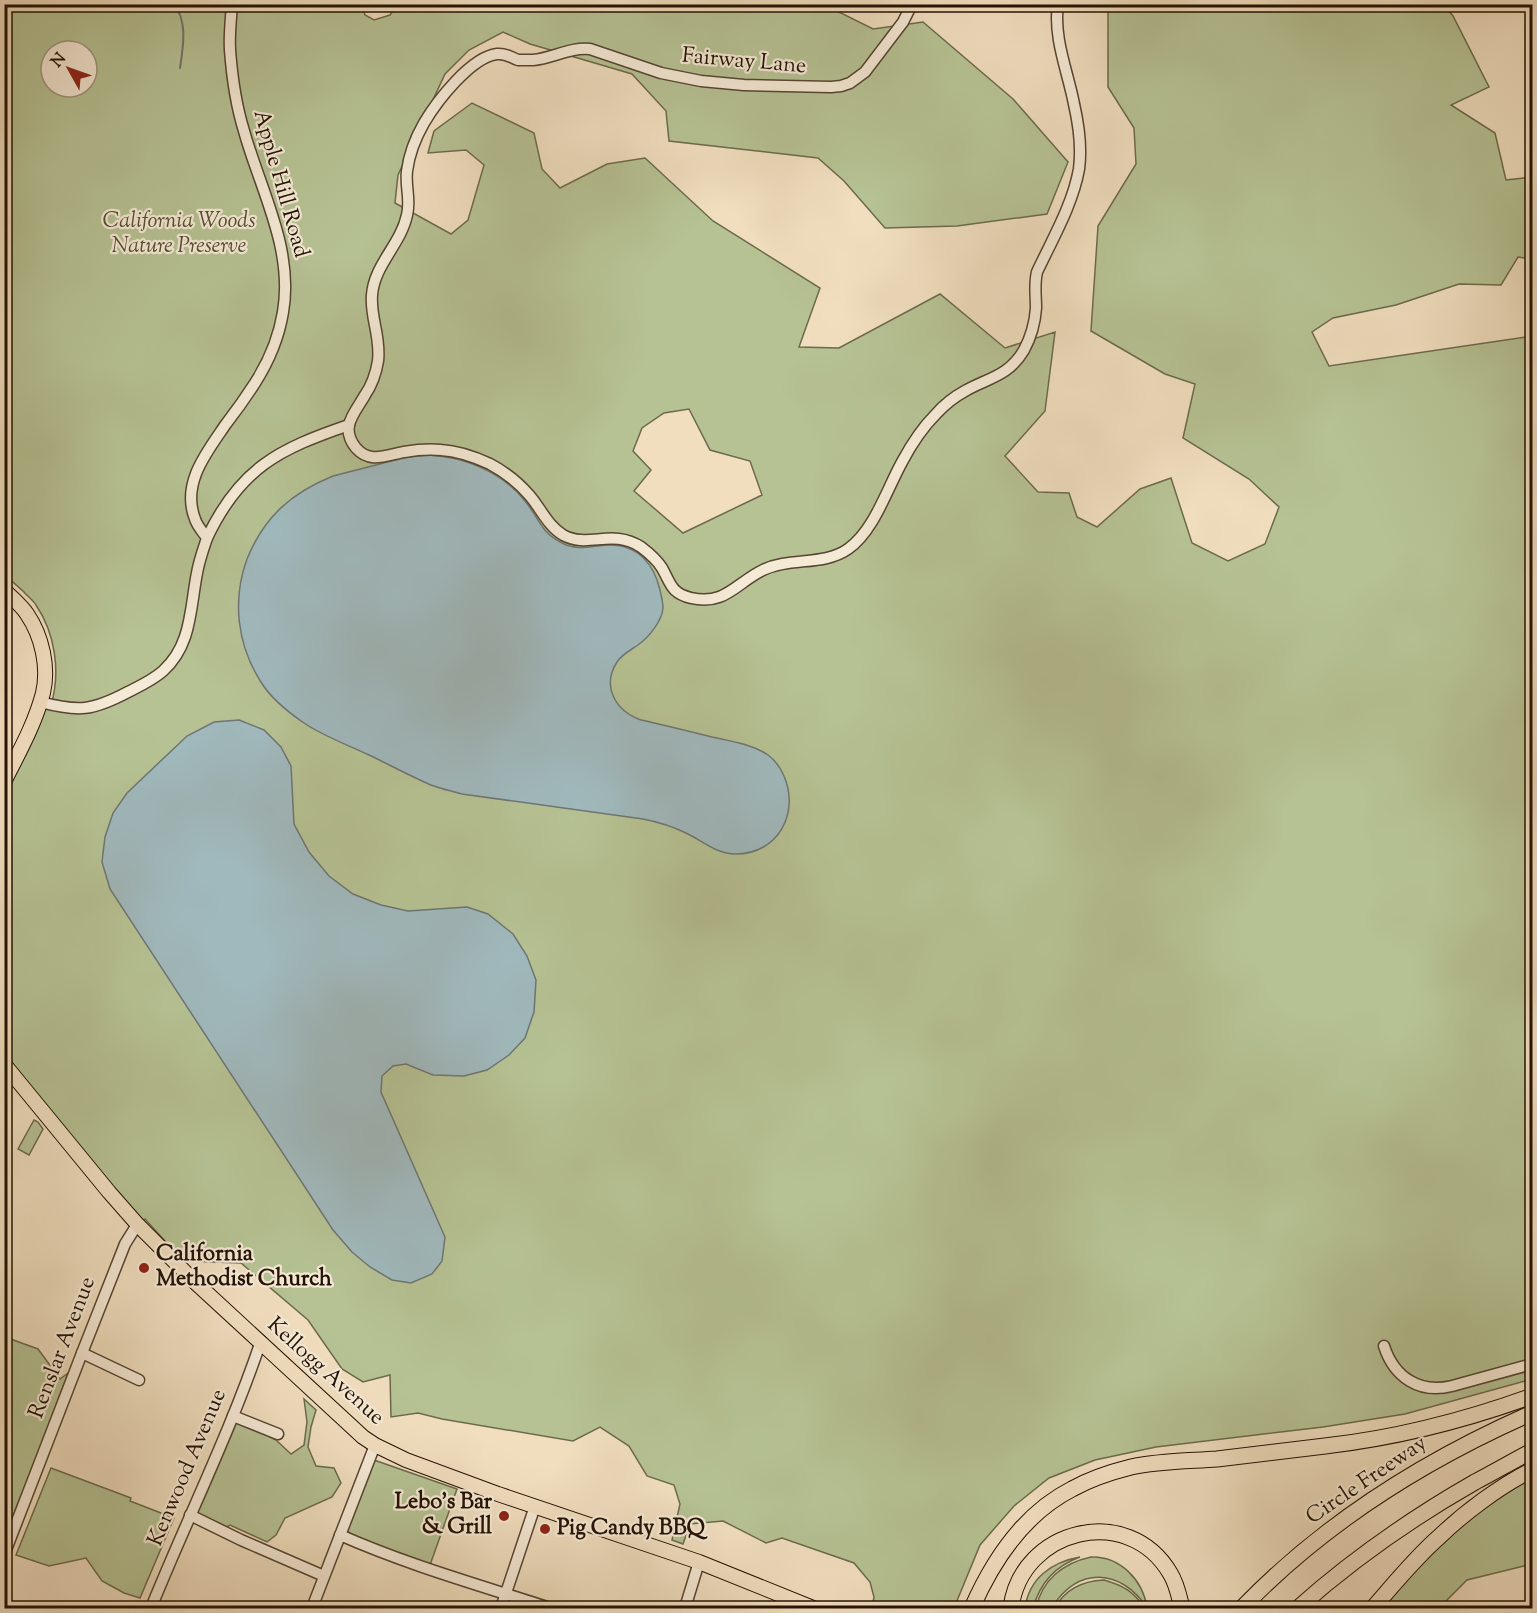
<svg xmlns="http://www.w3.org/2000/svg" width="1537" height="1613" font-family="'Sorts Mill Goudy',serif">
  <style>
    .green { fill: #b6c294; stroke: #6c6a4c; stroke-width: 1.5; fill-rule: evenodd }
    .water { fill: #a0b9bd; stroke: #6e7673; stroke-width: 1.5 }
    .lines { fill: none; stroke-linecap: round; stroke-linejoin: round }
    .stream { stroke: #6e7673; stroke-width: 2 }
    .minor-casing { stroke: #564532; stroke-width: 13 }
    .major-casing { stroke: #231203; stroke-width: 16 }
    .highway-casing { stroke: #231203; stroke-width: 17 }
    .minor { stroke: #f5ead5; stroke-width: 10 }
    .major { stroke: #f0debf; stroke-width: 14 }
    .highway { stroke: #f0debf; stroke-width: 15 }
    .poi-dot { fill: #8f2418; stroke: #f5ead5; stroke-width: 2 }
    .labels { text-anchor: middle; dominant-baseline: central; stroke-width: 4.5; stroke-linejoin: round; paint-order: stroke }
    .street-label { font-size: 22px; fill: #231203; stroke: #f5ead5 }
    .park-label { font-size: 22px; font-style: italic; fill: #565036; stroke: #f5ead5 }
    .poi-label { font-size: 22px; font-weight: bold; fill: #231203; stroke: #f5ead5; text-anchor: start }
  </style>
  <rect width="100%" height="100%" fill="#f0debf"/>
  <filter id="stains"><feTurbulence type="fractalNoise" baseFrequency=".00333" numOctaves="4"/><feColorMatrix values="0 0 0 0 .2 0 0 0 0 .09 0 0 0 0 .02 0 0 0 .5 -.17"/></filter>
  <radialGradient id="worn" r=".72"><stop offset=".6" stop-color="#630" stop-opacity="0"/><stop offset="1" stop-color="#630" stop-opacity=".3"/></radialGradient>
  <g class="green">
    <path d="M361,4L365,15L374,20L390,15L397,4H823L873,29L923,22L1013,99L1068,162L1047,214L957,226L885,228L844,181L818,158L669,141L666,111L632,74L530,44L503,32L469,50L445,74L398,175L395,203L451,234L468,220L484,165L466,150L428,153L434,131L472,103L534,133L542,169L560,188L607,164L645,158L713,221L820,288L799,347L839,348L940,294L1005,348L1055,332L1045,411L1005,456L1038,492L1069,493L1077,517L1097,527L1140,489L1171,478L1192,543L1228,561L1265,544L1279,507L1249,479L1183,438L1195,384L1165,374L1091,331L1098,226L1136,164L1134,128L1108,87V5H1444L1453,16L1489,87L1451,105L1495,133L1506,180L1532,177V259L1518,257L1501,285L1459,284L1396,305L1333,318L1312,332L1329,366L1532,336V1379L1405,1414L1323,1427L1156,1447L1095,1460L1049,1478L1014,1506L980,1545L954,1608H872L874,1597L870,1582L854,1563L782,1538L766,1543L723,1521L690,1524L683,1544L672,1540L680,1504L674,1485L647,1476L629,1446L600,1427L573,1441L442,1419L418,1413L391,1417L390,1375L363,1382L342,1369L308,1320L241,1263L187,1261L166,1242L145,1219L138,1225L5,1064V782L40,702L51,705C61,672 55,633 36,605C33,600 27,596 23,591C17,586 12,580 5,577L4,5ZM51,51H87V87H51ZM689,409L710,450L750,461L762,495L683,533L634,491L651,470L633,451L642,428L664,413Z"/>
    <path d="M34,1120L38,1122L43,1129L29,1155L18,1149Z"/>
    <path d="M5,1337L38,1349L60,1379L68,1373L5,1545Z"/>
    <path d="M304,1399L316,1410L311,1427L308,1447L316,1466L334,1468L341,1483L332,1497L285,1518L276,1535L267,1542L230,1525L223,1529L200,1517L197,1512L235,1420L276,1440L291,1454L304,1445L307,1422Z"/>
    <path d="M374,1460L457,1489L430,1565L354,1538L348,1531V1524Z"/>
    <path d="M51,1468L131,1498L130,1501L174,1518L140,1598L124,1593L102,1581L86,1558L49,1566L16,1555Z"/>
    <path d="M1532,1470V1564L1467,1580L1439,1608H1377L1415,1561Z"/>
    <path d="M1080,1557C1055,1566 1040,1583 1033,1608H1025C1029,1579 1051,1562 1080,1557Z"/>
    <path d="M1091,1557C1120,1556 1143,1580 1147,1608C1122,1569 1077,1565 1052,1608H1036C1042,1580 1063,1563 1091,1557Z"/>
    <path d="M1104,1580C1122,1585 1135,1592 1144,1608H1055C1065,1589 1083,1581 1104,1580Z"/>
  </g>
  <g class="water">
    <path d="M429,455C465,457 502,472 525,501C540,519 540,533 564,544C579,551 595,545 610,545C638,545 654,564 660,590C661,595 663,602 663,608C662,621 649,637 638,645C631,650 622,654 617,662C601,687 616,711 641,720C664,725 688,731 712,737C730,741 752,744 768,755C775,760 781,769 784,776C800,813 778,854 736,854C716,854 703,841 686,833C672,826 658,822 643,819L462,794C452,791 441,789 431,785C410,776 390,765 369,755C348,745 323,736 304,723C288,712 271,699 261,682C237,645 232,600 247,559C264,517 291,493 333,476L407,457Z"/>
    <path d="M239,720L264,730L281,747L291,766L294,824L309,852L329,876L353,894L381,905L408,911L467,907L488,914L513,934L527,956L536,980L534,1012L525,1038L509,1055L487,1070L464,1076L433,1075L406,1064L393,1066L382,1076L381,1092L445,1237L442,1261L432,1274L411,1283L392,1280L370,1267L352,1252L333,1230L110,889L102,862L105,837L113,813L127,793L187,736L214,722Z"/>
  </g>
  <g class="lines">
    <path class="stream" d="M174,4C188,22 183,47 180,68"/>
    <g class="minor-casing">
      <g id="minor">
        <path d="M912,4L903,22L865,72L850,83L841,86L831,87L744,85L701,81L661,73L590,49C570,47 553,58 533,60C529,60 521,60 518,60C510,57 506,53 497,54C471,57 437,101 424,123C416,137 409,155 407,171C405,186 411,200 407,215C401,244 374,265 372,295C370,318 381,336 378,361C376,373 372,385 365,395C355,413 339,427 356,448C370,464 386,455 404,452C416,450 429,449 441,450C458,451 475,457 490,464C505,472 519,483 530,496C541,509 548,526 563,535C588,549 612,528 641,547C649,553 657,560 662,568C671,584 671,593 691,598C725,606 736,583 763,570C790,557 824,566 848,549C874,531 887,489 902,462C911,445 922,428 936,414C944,405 954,397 965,391C988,378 1009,376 1024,350C1031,337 1035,323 1036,308C1036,296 1034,284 1037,272C1052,240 1073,204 1079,169C1082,147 1079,126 1074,104C1068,72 1053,38 1058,4"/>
        <path d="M207,538C240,468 279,449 349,425"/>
        <path d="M40,702C79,712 92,711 128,692C140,686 153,680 163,671C192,645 190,608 197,573C199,561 203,550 207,538C203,532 197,526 195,519C181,483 207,452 226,424C236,411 246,397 255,383C269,361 279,337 283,312C294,249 260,189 244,131C236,105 232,77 230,50C229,35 231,19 232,4"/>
        <path d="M1384,1346C1394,1377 1419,1394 1452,1386L1532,1364"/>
        <path d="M82,1353L139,1380"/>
        <path d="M233,1416L278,1434"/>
        <path d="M190,1515L241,1540L324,1576"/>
        <path d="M340,1535C408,1565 479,1585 550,1608"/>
        <path d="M4,1555L82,1353L125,1244L135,1228L138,1225"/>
        <path d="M151,1608C187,1519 230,1433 261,1341"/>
        <path d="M312,1608L375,1445"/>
        <path d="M501,1608L535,1506"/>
        <path d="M685,1608L699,1562"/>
      </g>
    </g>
    <g class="major-casing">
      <g id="major">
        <path d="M4,590C12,598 21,605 27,614C42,636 49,667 43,693C35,724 18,754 4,782"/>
        <path d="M4,1064L109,1192L138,1225L196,1283L363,1437L375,1445L406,1460L498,1494L699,1562L813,1608"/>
      </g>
    </g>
    <g class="highway-casing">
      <g id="highway">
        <path d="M972,1608C993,1560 1023,1514 1072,1489C1090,1479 1111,1472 1131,1467C1158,1461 1189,1461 1217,1459C1253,1455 1289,1450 1325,1446C1395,1438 1466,1420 1532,1396"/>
        <path d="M1011,1608C1021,1529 1128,1502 1170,1573C1177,1584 1179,1596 1182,1608"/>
        <path d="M1242,1608C1323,1524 1425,1460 1532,1413"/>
        <path d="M1298,1608C1353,1559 1412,1518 1475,1482C1494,1472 1513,1461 1532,1451"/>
        <path d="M1373,1608C1394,1584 1415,1558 1439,1537C1465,1512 1500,1486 1532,1470"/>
      </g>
    </g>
    <use href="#minor" class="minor"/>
    <use href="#major" class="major"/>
    <use href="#highway" class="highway"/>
  </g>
  <g class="poi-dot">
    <circle cx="144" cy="1268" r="6"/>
    <circle cx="504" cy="1516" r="6"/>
    <circle cx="545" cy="1529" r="6"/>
  </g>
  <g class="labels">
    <g class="street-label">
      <text transform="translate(744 62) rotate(5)">Fairway Lane</text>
      <text transform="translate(280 184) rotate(74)">Apple Hill Road</text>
      <text transform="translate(63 1348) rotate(-69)">Renslar Avenue</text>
      <text transform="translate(325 1372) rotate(42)">Kellogg Avenue</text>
      <text transform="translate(188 1468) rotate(-67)">Kenwood Avenue</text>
      <text transform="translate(1367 1481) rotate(-34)">Circle Freeway</text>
    </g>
    <g class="park-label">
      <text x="179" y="222">California Woods<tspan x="179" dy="25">Nature Preserve</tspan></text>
    </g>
    <g class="poi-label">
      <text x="156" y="1255">California<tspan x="156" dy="25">Methodist Church</tspan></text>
      <text x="492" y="1503" text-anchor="end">Lebo's Bar<tspan x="492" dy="25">&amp; Grill</tspan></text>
      <text x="557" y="1529">Pig Candy BBQ</text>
    </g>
  </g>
  <rect width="1537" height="1613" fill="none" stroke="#f0debf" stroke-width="24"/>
  <rect x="6" y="6" width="1525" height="1601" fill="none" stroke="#231203" stroke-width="3"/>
  <rect x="12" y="12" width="1513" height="1589" fill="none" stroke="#231203" stroke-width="1.5"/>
  <g transform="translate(69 69) rotate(310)"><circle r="28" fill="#f5ead5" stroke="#a19481" stroke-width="1.5"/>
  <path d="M0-4.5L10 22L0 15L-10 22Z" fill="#8f2418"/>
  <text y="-9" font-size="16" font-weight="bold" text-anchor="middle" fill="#231203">N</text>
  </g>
  <rect width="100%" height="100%" filter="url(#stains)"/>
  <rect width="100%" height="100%" fill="url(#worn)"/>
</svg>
